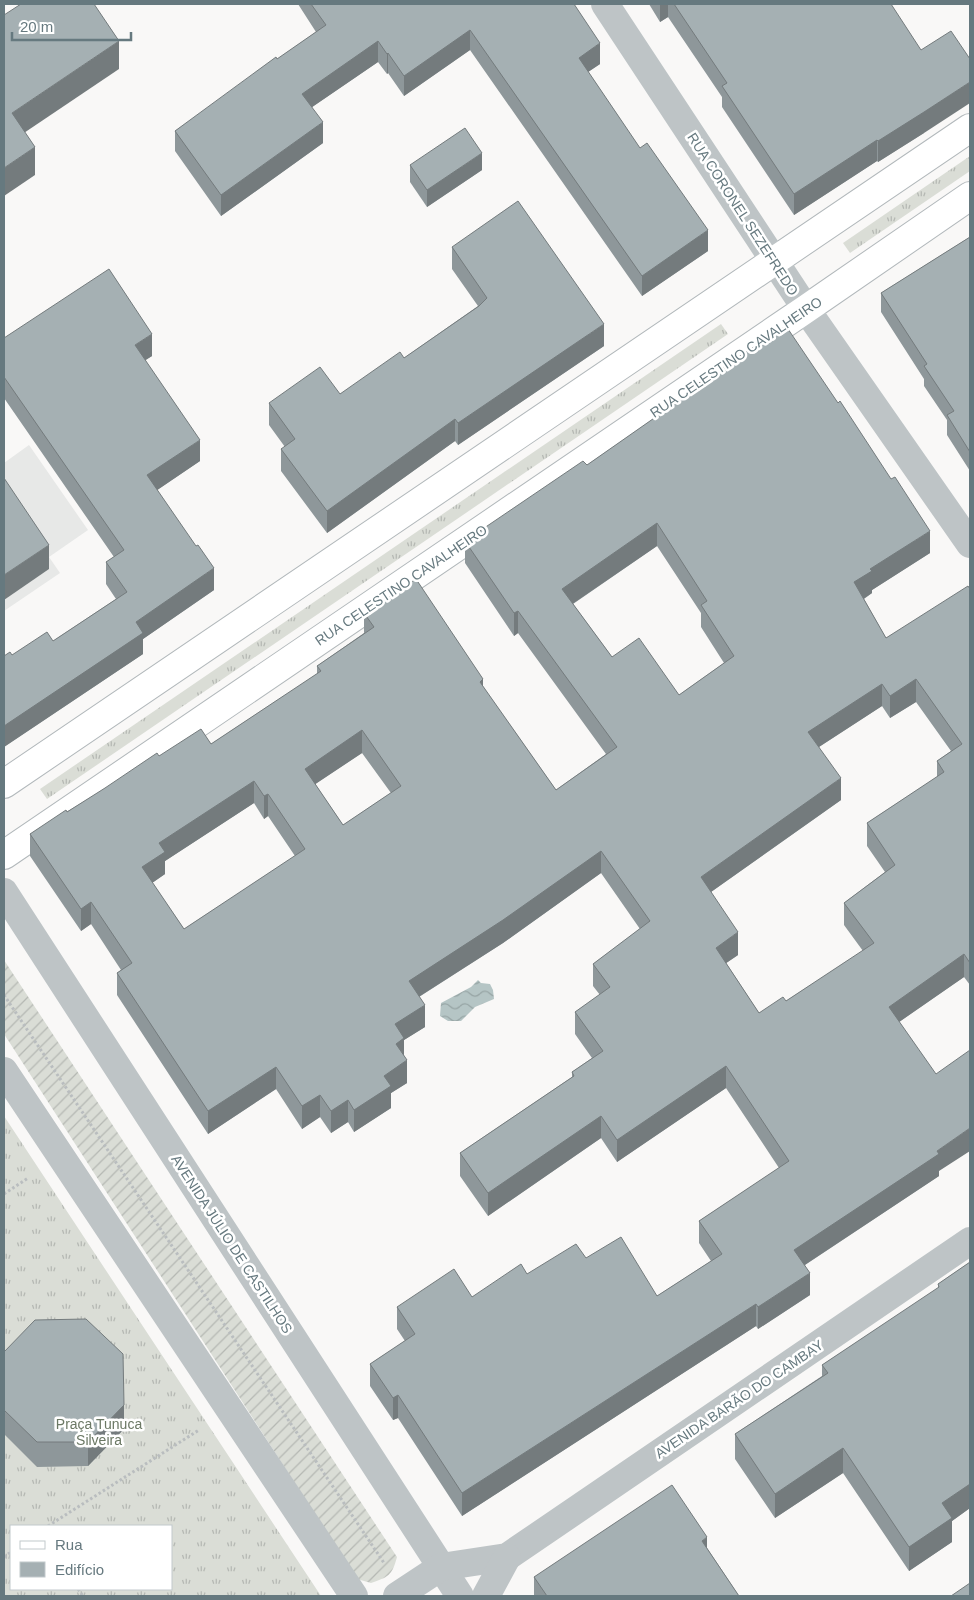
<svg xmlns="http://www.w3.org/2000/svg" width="974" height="1600" font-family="Helvetica,sans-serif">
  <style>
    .built { fill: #e7e8e7 }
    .grass { fill: url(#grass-tufts); fill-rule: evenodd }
    .garden { fill: url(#garden-furrows) }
    .water { fill: url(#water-waves) }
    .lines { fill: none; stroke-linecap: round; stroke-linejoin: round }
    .major-casing { stroke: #b2b8bb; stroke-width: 30 }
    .path { stroke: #b9bdbf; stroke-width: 3; stroke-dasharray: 2.5 2.5; stroke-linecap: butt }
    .minor { stroke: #bec4c6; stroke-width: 28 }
    .major { stroke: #fff; stroke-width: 28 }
    .wall { fill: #8e979a; fill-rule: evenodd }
    .shaded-wall { fill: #747b7d }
    .building { fill: #a5b0b3; stroke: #747b7d; fill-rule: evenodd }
    .labels { text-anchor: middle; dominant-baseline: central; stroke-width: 5; stroke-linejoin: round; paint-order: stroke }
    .street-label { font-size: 14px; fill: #66797f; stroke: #fff }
    .park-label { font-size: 14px; fill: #6b7864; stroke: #fff }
  </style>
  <defs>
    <pattern id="grass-tufts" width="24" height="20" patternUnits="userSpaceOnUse" patternTransform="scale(1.25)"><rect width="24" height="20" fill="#daddd6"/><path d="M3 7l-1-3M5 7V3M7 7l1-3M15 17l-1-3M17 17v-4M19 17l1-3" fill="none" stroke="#b5b8b3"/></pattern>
    <pattern id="garden-furrows" width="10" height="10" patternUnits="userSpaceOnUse" patternTransform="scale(1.25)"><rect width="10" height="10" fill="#daddd6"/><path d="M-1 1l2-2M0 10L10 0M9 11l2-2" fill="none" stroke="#b5b8b3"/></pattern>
    <pattern id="water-waves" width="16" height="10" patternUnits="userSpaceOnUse" patternTransform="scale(1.25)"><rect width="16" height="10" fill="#b5c5c5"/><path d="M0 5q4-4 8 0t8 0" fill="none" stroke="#97a5a5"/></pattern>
  </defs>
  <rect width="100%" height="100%" fill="#f9f8f7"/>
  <path class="built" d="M29,445L88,530L49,557L60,573L4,611V463Z"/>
  <g class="grass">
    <path d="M970,156V171L850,253L843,243Z"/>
    <path d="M721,324L728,334L47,799L40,789Z"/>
    <path d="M4,1116L321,1596H4ZM11,1526H171V1589H11Z"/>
  </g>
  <path class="garden" d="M4,960L397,1557C392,1576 388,1577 371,1583L357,1579L4,1034Z"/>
  <path class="water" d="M478,980L481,983L490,984L493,990L494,999L475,1007L461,1021H448L440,1016L441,1003L471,987Z"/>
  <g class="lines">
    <g class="major-casing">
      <g id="major">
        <path d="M4,784L970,128"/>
        <path d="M4,855L806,309L970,196"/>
      </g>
    </g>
    <g class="path">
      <path d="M4,995L384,1563"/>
      <path d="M4,1194L28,1178"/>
      <path d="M48,1526L199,1430"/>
      <path d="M4,1557L11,1552"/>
      <path d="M78,1589L83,1596"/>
    </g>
    <g class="minor">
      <path d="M605,4L806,309L970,544"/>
      <path d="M4,892L460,1596"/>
      <path d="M4,1071L354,1596"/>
      <path d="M397,1596L441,1567L507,1557L970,1241"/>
      <path d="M486,1596L507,1557"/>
    </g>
    <use href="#major" class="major"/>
  </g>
  <g class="wall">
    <path d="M298,4H574L600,64L588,72L708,251L642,296L470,50L404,96L388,73L387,74L378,62L312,107L323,143L221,216L175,151V131L316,32Z"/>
    <path d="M649,4H891L924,133L878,162L877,161L794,215L722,107V97L668,17L660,22Z"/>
    <path d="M410,165L482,170L427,207L410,182Z"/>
    <path d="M970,237V471L947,435V420L924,386V379L881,312V293Z"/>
    <path d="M452,247L604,346L458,445L455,441L327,533L281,471V449L285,447L269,425V403L340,394L404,358L478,306L452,269Z"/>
    <path d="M4,338L152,356L145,360L200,461L157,490L214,590L143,639V654L4,747L12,655L53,641L116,599L106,584V562L114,557L4,398Z"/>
    <path d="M688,390L930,553L872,590V593L864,599L886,638L970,589V985L964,977L899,1022L939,1171V1176L805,1265L810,1295L758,1329L756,1326L462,1516L398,1418L393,1420L370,1386V1364L405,1341L397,1329V1307L472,1297L527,1274L586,1258L657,1296L711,1261L699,1243V1221L779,1168L726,1088L617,1162L601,1138L488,1216L460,1176V1153L572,1077V1072L592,1058L575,1034V1012L600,995L593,986V964L640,929L601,873L503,943L419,997L425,1027L404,1040V1057L407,1083L391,1093V1108L354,1132L348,1122L331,1133L320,1117L302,1129L276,1089L208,1134L117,995V973L121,970L91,924L81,931L30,856V834L159,756L211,744L317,674V666L364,633V613L483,687L556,790L606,754L518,633L514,636L465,563V541L587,465L688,395ZM657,546L701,613V627L724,663L679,695L612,657L573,604ZM916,702L951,751L937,761V777L867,823V846L885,872L844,903V925L863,951L786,1001L759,1013L726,963L738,955L711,892L841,800L819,747L882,706L890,718ZM362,753L391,793L343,825L315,784ZM254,803L264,819L268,816L295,856L184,929L152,883L165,874V861Z"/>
    <path d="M970,1262V1508L952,1521V1542L909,1571L843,1473L775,1518L735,1459V1434L822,1376V1365L938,1289V1284Z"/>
    <path d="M4,1352L124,1429L88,1466L37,1467L4,1434Z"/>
    <path d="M707,1548L739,1596H534V1577Z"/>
  </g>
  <g class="shaded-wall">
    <path d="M660,4H668V17L660,22Z"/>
    <path d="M470,30V50L404,96V76Z"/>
    <path d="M119,41V69L12,141V113Z"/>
    <path d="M378,41V62L302,114V94Z"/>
    <path d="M600,43V64L579,78V58Z"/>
    <path d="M388,53V73L387,74V54Z"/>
    <path d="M970,82V103L924,133L878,162V141Z"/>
    <path d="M323,122V143L221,216V195Z"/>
    <path d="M877,140V161L794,215V194Z"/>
    <path d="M35,147V175L4,196V168Z"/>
    <path d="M482,153V170L427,207V190Z"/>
    <path d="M708,230V251L642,296V276Z"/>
    <path d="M604,324V346L458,445V423Z"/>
    <path d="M152,334V356L135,367V345Z"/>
    <path d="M455,419V441L327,533V511Z"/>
    <path d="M200,440V461L147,497V475Z"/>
    <path d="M657,523V546L562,611V589Z"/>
    <path d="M930,531V553L872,590V593L854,605V582L870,569Z"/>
    <path d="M49,545V569L4,600V575Z"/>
    <path d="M214,568V590L143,639V654L4,747V726L136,622Z"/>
    <path d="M518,611V633L514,636V613Z"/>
    <path d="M483,679V702L480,682Z"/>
    <path d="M916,679V702L890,718V696Z"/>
    <path d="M882,684V706L808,754V732Z"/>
    <path d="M362,730V753L305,791V769Z"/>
    <path d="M841,778V800L701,899V877Z"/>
    <path d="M254,781V803L165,861V874L142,890V867L159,843Z"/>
    <path d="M268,794V816L264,819V796Z"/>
    <path d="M601,851V873L503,943L409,1003V981Z"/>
    <path d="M91,902V924L81,931V909Z"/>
    <path d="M738,932V955L716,970V948Z"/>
    <path d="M964,954V977L889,1029V1007Z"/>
    <path d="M425,1005V1027L404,1040V1060L396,1066L395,1024Z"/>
    <path d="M407,1060V1083L391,1093V1108L354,1132V1110L384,1076Z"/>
    <path d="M726,1066V1088L617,1162V1140Z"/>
    <path d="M276,1067V1089L208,1134V1111Z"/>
    <path d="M320,1095V1117L302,1129V1106Z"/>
    <path d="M348,1100V1122L331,1133V1111Z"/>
    <path d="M601,1116V1138L488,1216V1193Z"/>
    <path d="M970,1128V1151L939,1171V1176L794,1272V1250Z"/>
    <path d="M810,1273V1295L758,1329V1307Z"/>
    <path d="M756,1304V1326L462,1516V1493Z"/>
    <path d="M398,1395V1418L393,1420V1398Z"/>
    <path d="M124,1405V1429L88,1466V1442Z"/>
    <path d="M843,1448V1473L775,1518V1494Z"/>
    <path d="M970,1484V1508L952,1521V1542L909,1571V1547L942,1503Z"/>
    <path d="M707,1537V1558L702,1541Z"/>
  </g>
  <g class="building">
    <path d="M21,4H94L119,41L12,113L35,147L4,168V15Z"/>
    <path d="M311,4H574L600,43L579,58L640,148L647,143L708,230L642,276L470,30L404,76L388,53L387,54L378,41L302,94L323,122L221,195L175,131L276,57L277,59L326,25Z"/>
    <path d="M674,4H891L921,50L951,31L970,59V82L924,112L878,141L877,140L794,194L722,86L727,83Z"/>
    <path d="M465,128L482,153L427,190L410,165Z"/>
    <path d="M518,201L604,324L458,423L455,419L327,511L281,449L295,439L269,403L320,367L340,394L400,352L404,358L479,306L487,298L452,247Z"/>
    <path d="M970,237V452L947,415L954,411L924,366L927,364L881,293Z"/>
    <path d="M109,269L152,334L135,345L200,440L147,475L196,546L198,545L214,568L136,622L143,633L4,726V656L10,652L12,655L47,632L53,641L127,592L106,562L124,550L4,377V338Z"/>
    <path d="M786,326L838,403L840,401L891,479L895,477L930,531L870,569L872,571L854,582L886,638L968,586L970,589V963L964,954L889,1007L936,1074L970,1050V1128L937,1151L939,1154L794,1250L810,1273L758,1307L756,1304L462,1493L398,1395L393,1398L370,1364L415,1334L397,1307L454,1269L472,1297L521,1264L527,1274L576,1244L586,1258L621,1237L657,1296L722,1254L699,1221L789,1161L726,1066L617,1140L601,1116L488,1193L460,1153L574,1076L572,1072L603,1051L575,1012L610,987L593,964L650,921L601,851L503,920L409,981L425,1005L395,1024L404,1038L396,1044L407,1060L384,1076L391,1086L354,1110L348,1100L331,1111L320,1095L302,1106L276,1067L208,1111L117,973L132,963L91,902L81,909L30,834L66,810L67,812L105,788L157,753L159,756L201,729L211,744L321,671L317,666L374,627L364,613L416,579L483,679L480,682L556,790L617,747L518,611L514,613L465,541L583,461L587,465L690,393L688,390ZM657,523L707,601L701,605L734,656L679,695L639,638L612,657L562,589ZM916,679L962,744L937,761L944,772L867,823L895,865L844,903L874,943L786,1001L783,997L759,1013L716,948L738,932L701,877L841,778L808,732L882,684L890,696ZM362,730L401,786L343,825L305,769ZM254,781L264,796L268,794L305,849L184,929L142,867L165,852L159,843Z"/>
    <path d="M4,478L49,545L4,575Z"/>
    <path d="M970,1262V1484L942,1503L952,1518L909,1547L843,1448L775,1494L735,1434L828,1373L822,1365L939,1287L938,1284Z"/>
    <path d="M86,1319L123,1354L124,1405L88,1442H37L4,1410V1352L35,1320Z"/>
    <path d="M672,1485L707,1537L702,1541L739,1596H547L534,1577Z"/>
    <path d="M970,1583V1596H951Z"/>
  </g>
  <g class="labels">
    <g class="street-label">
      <text transform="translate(743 214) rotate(57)">RUA CORONEL SEZEFREDO</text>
      <text transform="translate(736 357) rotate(-34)">RUA CELESTINO CAVALHEIRO</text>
      <text transform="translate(401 585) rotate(-34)">RUA CELESTINO CAVALHEIRO</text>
      <text transform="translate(232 1244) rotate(57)">AVENIDA JÚLIO DE CASTILHOS</text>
      <text transform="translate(739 1399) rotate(-34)">AVENIDA BARÃO DO CAMBAY</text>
    </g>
    <g class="park-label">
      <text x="99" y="1424">Praça Tunuca<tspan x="99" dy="16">Silveira</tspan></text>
    </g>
  </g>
  <rect width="974" height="1600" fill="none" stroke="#66797f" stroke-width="10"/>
  <rect x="10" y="1525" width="162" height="65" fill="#ffffff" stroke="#c2c9cc"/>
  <rect x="20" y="1541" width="25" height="8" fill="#ffffff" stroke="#c2c9cc"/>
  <text x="55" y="1550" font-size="15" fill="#66797f">Rua</text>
  <rect x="20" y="1562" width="25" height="15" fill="#a5b0b3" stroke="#c2c9cc"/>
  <text x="55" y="1575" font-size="15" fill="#66797f">Edifício</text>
  <path d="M12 32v8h119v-8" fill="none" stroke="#66797f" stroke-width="2.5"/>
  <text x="20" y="32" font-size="15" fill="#66797f" stroke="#ffffff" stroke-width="4" paint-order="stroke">20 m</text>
</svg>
